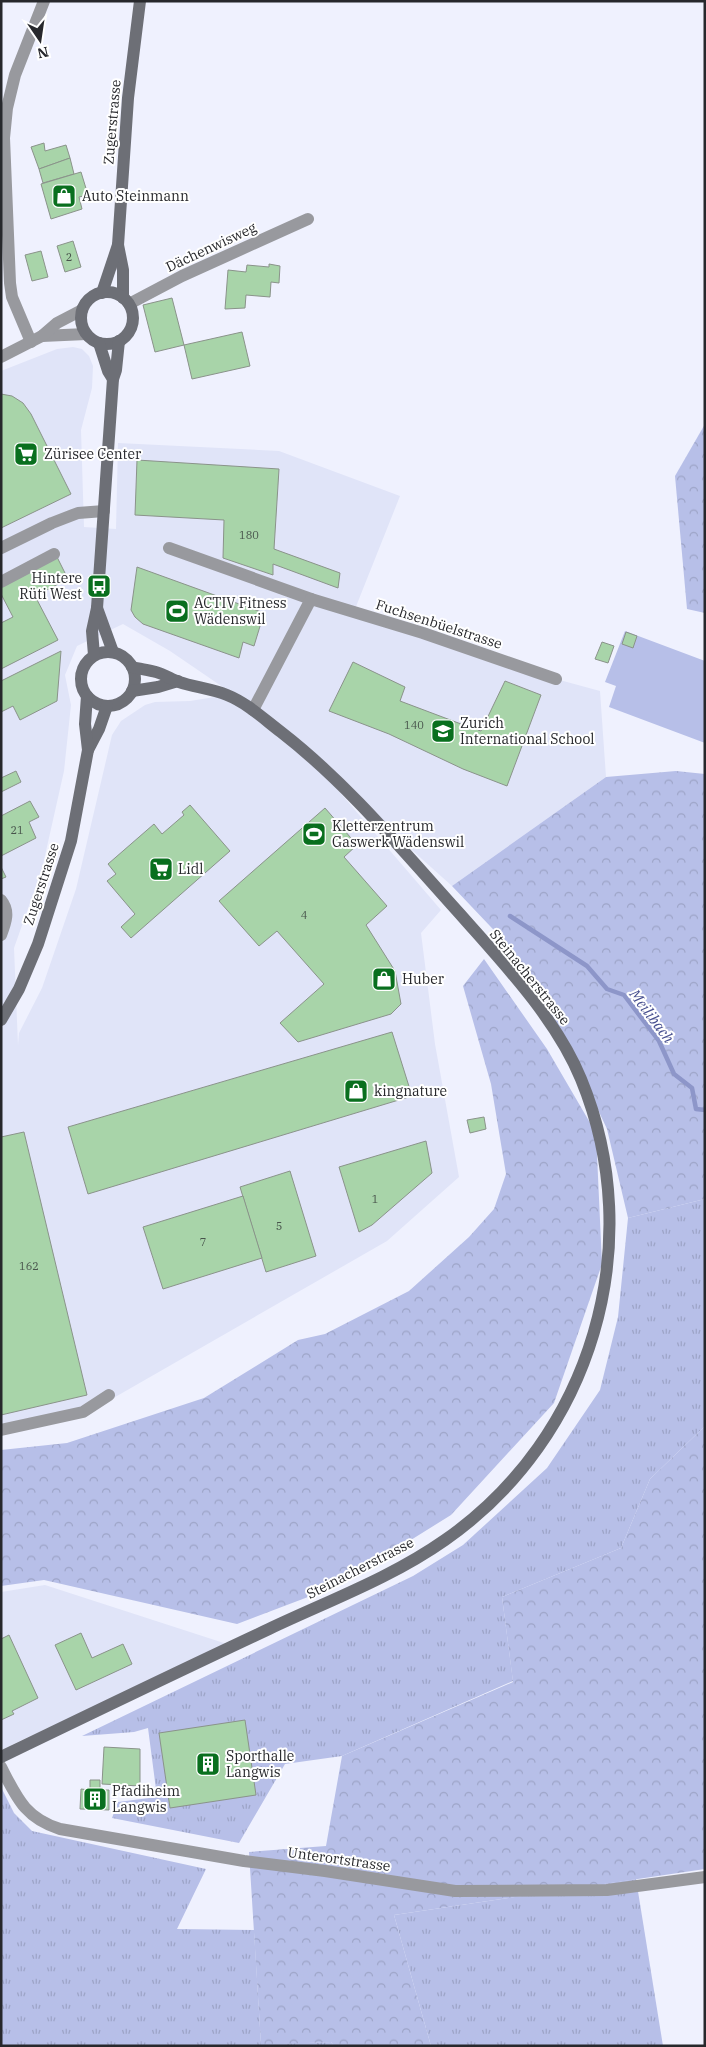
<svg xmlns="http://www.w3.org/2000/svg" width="706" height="2047" font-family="'IBM Plex Serif',serif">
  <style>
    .built { fill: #e0e4f8 }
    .grass { fill: url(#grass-tufts) }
    .forest { fill: url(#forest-crowns) }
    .park { fill: #b7bfe8 }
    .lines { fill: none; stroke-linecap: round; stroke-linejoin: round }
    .stream { stroke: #8d96c9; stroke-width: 4.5 }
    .building { fill: #a8d4a9; stroke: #8a938a }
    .street { stroke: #98999e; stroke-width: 12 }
    .secondary { stroke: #6d6f76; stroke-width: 12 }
    .labels { text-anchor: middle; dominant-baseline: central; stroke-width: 4; stroke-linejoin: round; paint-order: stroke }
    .number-label { font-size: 11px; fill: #47534b }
    .street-label { font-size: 14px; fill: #27282c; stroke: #fff }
    .poi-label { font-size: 14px; fill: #27282c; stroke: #fff; text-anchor: start }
    .water-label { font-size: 15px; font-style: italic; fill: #474f8f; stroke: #fff }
  </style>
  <defs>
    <pattern id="grass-tufts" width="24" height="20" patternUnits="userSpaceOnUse" patternTransform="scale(1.25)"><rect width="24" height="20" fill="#b7bfe8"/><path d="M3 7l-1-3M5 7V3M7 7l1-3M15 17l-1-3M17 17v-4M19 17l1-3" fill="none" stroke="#9da4c7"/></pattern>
    <pattern id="forest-crowns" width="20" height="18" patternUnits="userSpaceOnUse" patternTransform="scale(1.25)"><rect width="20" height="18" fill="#b7bfe8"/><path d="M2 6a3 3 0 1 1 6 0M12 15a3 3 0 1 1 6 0" fill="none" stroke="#9da4c7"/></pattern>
  </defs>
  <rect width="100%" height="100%" fill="#eff1fe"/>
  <g class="built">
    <path d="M73,347L82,349L89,356L93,366L92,388L81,430L84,527L116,529L118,443L279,451L400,496L355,609L311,596L252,707L170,651L123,624L77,646L65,675L71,705L64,771L42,869L14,948L18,1045L19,1033L42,988L76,889L112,735L121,721L145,705L155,702L190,701L227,695L254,712L330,781L441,910L421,933L435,1044L459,1177L387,1241L103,1404L1,1426V371L57,349Z"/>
    <path d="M312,600L556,679L600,691L606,777L452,886L256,710Z"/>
    <path d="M45,1585L227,1644L1,1750V1592Z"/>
  </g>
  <g class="grass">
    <path d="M705,1199V1426L650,1479L621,1548L502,1597L513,1681L342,1756L285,1764L239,1843L112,1818L118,1802L157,1797L148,1728L134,1732L82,1736L413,1576L463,1545L547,1468L600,1390L618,1317L628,1218Z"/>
    <path d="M1,1787L14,1813L32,1831L206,1869L177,1929L254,1930L261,2044L331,2042L334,2046H1Z"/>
    <path d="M636,1879L663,2046H431L394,1915Z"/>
  </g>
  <g class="forest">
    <path d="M705,424V613L687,609L675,476Z"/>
    <path d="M676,771L705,774V1199L628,1218L607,1129L565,1039L508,945L452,886L606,777Z"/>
    <path d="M484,959L547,1049L596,1133L602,1264L554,1403L451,1515L337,1586L237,1624L44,1580L1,1586V1450L67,1443L204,1398L298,1340L325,1334L409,1291L469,1237L494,1209L506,1174L491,1084L463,986Z"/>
    <path d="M705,1426V1869L394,1915L431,2046H334L331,2042L261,2045L249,1852L326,1846L342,1756L513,1682L502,1597L621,1548L650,1479Z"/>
  </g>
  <path class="park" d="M625,631L705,661V743L609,707L616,686L605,682Z"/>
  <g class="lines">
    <path class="stream" d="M510,916L587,966L607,989L624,995L659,1041L674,1074L692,1088L696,1109L705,1110"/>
  </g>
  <g class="building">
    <path d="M44,143L45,151L66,145L70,158L39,169L31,147Z"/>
    <path d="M70,158L74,174L43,183L39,169Z"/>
    <path d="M81,172L88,195L79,197L82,209L51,219L41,184Z"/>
    <path d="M73,241L81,267L65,272L57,246Z"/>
    <path d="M41,251L48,277L32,281L25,255Z"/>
    <path d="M269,264L280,266L279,283L271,282L270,297L246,295L245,308L225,309L228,270L246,272L247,265L269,267Z"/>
    <path d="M172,298L184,345L155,352L143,305Z"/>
    <path d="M242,332L250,366L192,379L184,345Z"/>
    <path d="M1,394L12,396L23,403L31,414L71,494L1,528Z"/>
    <path d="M137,460L279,469L274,549L340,573L338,588L273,564V575L223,558L224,520L135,515Z"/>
    <path d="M57,557L68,579L35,596L58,640L1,669V623L13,617L1,594V585Z"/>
    <path d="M137,567L264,613L254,646L243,642L239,658L143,624L135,617L131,610Z"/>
    <path d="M626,632L637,636L633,648L622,644Z"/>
    <path d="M602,642L614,646L608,663L595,659Z"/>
    <path d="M61,651L57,701L20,720L13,706L1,712V681Z"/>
    <path d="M353,662L405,687L400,701L469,727L471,720L480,723L478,730L481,731L505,681L541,695L507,786L463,769L389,734L329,711Z"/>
    <path d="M16,771L21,782L1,792V778Z"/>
    <path d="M30,801L39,817L29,822L36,838L1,856V816Z"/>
    <path d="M190,805L230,851L131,938L121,927L135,914L107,881L116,874L108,864L154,824L162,834L184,815L182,812Z"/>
    <path d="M325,808L357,845L344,857L387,906L366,925L395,971L401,1004L391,1014L298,1042L280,1023L324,984L277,931L259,946L219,901Z"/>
    <path d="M1,867L6,877L1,879Z"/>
    <path d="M392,1032L412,1096L88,1194L68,1127Z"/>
    <path d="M484,1117L486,1129L470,1133L467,1120Z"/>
    <path d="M24,1132L87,1395L1,1415V1137Z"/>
    <path d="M426,1141L432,1173L372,1225L359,1232L339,1167Z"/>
    <path d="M290,1171L316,1256L266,1272L240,1187Z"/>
    <path d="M243,1196L262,1258L163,1289L143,1227Z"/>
    <path d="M81,1633L92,1658L123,1644L132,1664L76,1690L55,1645Z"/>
    <path d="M9,1635L38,1698L12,1711L14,1714L1,1720V1639Z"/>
    <path d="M245,1720L256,1795L170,1808L159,1733Z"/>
    <path d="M104,1747L140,1749V1786L102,1784Z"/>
    <path d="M90,1780H100V1790H109V1810L80,1809L81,1789L90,1790Z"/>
  </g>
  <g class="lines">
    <g class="street">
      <path d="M129,304L182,276L308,219"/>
      <path d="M42,336L86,334"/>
      <path d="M31,342L12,297L10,283L4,138L7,108L15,75L44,1"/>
      <path d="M1,357L42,336L57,323L82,310"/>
      <path d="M1,548L52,523L78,513L104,511"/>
      <path d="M169,548L311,599"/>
      <path d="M1,582L54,554"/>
      <path d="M253,710L311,599L423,633L556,679"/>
      <path d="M1,900C10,911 6,922 1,935"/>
      <path d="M1,1430L83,1412L109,1395"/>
      <path d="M1,1767C17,1798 25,1818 60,1829L244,1861L325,1871L455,1891L607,1890L705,1877"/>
    </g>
    <g class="secondary">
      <path d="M118,245L123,270V298"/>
      <circle cx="107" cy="318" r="26"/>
      <path d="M102,293L118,245L128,98L140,1"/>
      <path d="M99,343L108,371L113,379"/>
      <path d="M97,608L113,652"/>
      <circle cx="108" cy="679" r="27"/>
      <path d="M94,655L92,631L97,608L113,379L116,370L119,341"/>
      <path d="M132,691L158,687L178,681"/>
      <path d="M88,750L99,729L107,706"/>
      <path d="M1,1020L19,989L38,944L71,841L88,750L85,724L87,696"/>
      <path d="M1,1757C90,1714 179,1671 269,1629C328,1601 391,1578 445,1540C592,1438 649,1244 581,1079C556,1018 503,963 460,914C403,851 348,784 281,732C264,719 247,703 227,695C212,689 194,687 179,682C171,679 164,674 156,672C149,670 140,669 132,667"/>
    </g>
  </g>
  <defs>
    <g id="shop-square" transform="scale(1.25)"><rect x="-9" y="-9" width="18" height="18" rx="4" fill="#096f1e" stroke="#fff"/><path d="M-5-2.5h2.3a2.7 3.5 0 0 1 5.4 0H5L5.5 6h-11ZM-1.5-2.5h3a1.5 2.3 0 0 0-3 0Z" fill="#fff"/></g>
    <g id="supermarket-square" transform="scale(1.25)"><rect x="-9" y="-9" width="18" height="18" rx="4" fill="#096f1e" stroke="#fff"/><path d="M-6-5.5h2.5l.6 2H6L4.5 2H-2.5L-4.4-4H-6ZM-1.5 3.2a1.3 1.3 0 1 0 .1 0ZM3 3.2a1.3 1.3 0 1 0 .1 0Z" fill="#fff"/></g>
    <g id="bus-square" transform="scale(1.25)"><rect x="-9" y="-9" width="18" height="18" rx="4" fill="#096f1e" stroke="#fff"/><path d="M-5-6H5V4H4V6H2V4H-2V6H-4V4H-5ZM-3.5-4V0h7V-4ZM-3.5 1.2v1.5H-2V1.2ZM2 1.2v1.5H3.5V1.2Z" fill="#fff"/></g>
    <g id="stadium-square" transform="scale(1.25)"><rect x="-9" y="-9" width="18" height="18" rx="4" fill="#096f1e" stroke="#fff"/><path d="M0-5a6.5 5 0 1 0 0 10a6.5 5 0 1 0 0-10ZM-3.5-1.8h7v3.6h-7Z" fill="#fff"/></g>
    <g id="school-square" transform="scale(1.25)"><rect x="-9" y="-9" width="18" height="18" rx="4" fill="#096f1e" stroke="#fff"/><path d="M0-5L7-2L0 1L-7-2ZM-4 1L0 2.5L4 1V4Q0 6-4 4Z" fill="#fff"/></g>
    <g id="building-square" transform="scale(1.25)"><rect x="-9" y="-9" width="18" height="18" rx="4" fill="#096f1e" stroke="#fff"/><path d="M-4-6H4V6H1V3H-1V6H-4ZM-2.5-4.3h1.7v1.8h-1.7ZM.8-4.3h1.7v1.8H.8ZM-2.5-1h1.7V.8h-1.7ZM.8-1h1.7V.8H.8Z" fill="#fff"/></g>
  </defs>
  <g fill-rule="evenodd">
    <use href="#shop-square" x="64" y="196"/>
    <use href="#supermarket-square" x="26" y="454"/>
    <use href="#bus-square" x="99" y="586"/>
    <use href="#stadium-square" x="177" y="611"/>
    <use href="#school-square" x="443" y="731"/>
    <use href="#stadium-square" x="314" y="834"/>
    <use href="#supermarket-square" x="161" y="869"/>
    <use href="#shop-square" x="384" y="979"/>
    <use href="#shop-square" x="356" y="1091"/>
    <use href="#building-square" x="208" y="1764"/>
    <use href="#building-square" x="95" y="1799"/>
  </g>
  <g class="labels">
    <g class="number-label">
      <text x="69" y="257">2</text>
      <text x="249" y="535">180</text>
      <text x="414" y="725">140</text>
      <text x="17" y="830">21</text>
      <text x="304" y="915">4</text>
      <text x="375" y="1199">1</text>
      <text x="279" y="1226">5</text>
      <text x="203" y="1242">7</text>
      <text x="29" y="1266">162</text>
    </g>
    <g class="street-label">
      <text transform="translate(112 122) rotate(-85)">Zugerstrasse</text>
      <text transform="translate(211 247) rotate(-25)">Dächenwisweg</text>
      <text transform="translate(439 624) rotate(18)">Fuchsenbüelstrasse</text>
      <text transform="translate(41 884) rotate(-72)">Zugerstrasse</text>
      <text transform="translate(530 977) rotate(51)">Steinacherstrasse</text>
      <text transform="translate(360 1568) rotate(-27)">Steinacherstrasse</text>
      <text transform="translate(339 1859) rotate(8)">Unterortstrasse</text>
    </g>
    <g class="poi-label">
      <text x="82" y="196">Auto Steinmann</text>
      <text x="44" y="454">Zürisee Center</text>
      <text x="82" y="578" text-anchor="end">Hintere<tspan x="82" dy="16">Rüti West</tspan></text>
      <text x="194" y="603">ACTIV Fitness<tspan x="194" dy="16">Wädenswil</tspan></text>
      <text x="460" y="723">Zurich<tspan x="460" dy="16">International School</tspan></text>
      <text x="332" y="826">Kletterzentrum<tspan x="332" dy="16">Gaswerk Wädenswil</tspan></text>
      <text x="178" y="869">Lidl</text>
      <text x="402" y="979">Huber</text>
      <text x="374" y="1091">kingnature</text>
      <text x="226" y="1756">Sporthalle<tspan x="226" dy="16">Langwis</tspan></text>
      <text x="112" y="1791">Pfadiheim<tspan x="112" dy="16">Langwis</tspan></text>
    </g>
    <g class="water-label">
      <text transform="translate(652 1016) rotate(53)">Meilibach</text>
    </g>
  </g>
  <rect width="706" height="2047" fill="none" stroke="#27282c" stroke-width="5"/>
  <g transform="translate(40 40) rotate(167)" stroke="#ffffff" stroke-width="4" paint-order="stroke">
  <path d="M0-4L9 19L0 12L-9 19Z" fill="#27282c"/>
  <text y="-8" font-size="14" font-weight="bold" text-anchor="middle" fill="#27282c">N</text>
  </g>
</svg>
